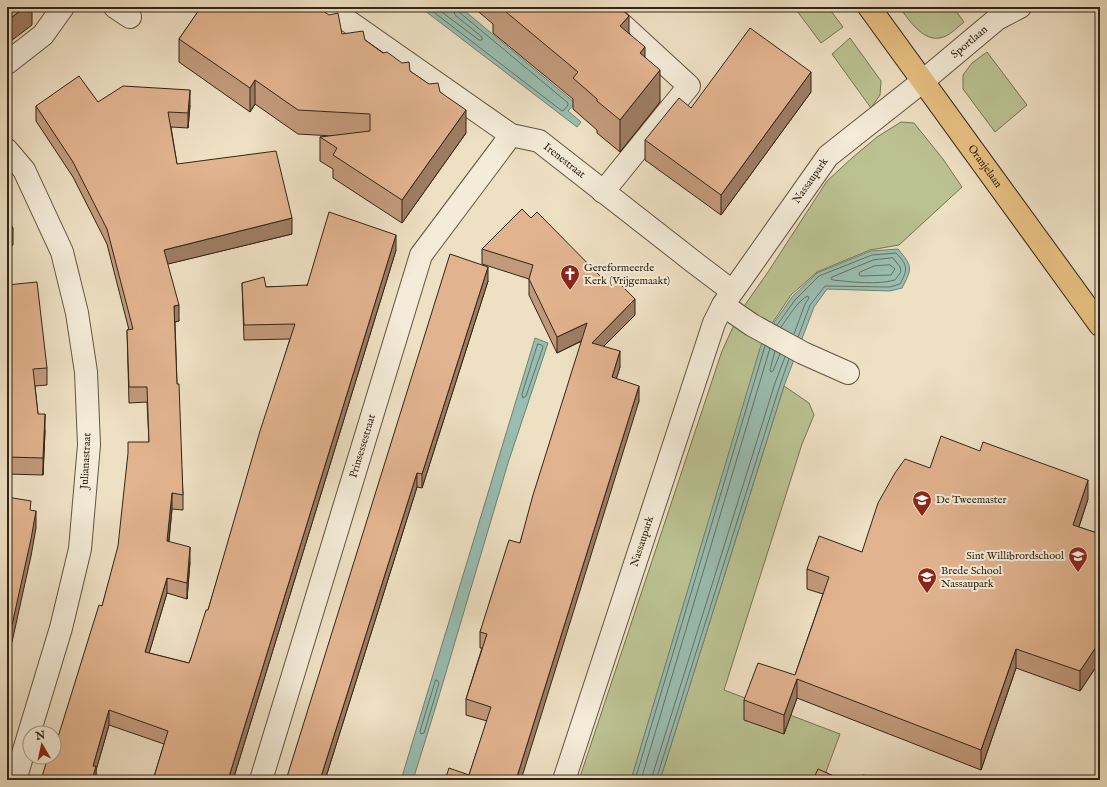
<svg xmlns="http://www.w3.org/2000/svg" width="1107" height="787" font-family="'IM FELL English',serif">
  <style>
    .green { fill: #bbc292; stroke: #767454 }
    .water { fill: #99bdb0; stroke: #708072 }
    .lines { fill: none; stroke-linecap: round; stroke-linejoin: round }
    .shore { stroke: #667162; stroke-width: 1 }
    .minor-casing { stroke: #615440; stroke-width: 24 }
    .major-casing { stroke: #322515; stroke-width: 24 }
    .minor { stroke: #f4ebd8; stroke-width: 22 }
    .major { stroke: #e7c082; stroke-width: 22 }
    .wall { fill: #c29a7b; stroke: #322515 }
    .shaded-wall { fill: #9e7d64; stroke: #322515 }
    .building { fill: #e1b38f; stroke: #322515 }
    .labels { text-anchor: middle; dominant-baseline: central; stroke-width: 4; stroke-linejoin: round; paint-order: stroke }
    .street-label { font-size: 11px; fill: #322515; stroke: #f4ebd8 }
    .poi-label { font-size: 11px; fill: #322515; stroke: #f4ebd8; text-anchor: start }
  </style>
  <rect width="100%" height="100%" fill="#eee0c3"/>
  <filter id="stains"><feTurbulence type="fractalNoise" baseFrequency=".005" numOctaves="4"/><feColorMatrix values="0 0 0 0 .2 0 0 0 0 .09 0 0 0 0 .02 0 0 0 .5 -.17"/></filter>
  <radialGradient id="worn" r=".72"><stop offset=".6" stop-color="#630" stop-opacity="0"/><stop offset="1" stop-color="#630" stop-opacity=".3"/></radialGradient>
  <g class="green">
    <path d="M794,7H828L843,27L821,43Z"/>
    <path d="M899,7H953L964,22C959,26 952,33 946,36C925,46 910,21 899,7Z"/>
    <path d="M850,38L881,81L880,95L871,108L832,54Z"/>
    <path d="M987,52L1027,105L995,132L963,89V75L972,63Z"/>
    <path d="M901,122L914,123L943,159L962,187L899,245L870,250L817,272L791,295L765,334L631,780H579L722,351L740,312L768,272L827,181L852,158L877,137Z"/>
    <path d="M784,386L809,403L814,415L802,444L724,690L840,734L823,780H660Z"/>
  </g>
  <g class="water">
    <path d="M420,7H460L575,103L568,111L581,122L577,127Z"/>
    <path d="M898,249C912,266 913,267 902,288L890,291L827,289L814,307L784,386L660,780H631L761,345L769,330L792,297L817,273L871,251Z"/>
    <path d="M535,338L548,343L508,463L436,706L413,780H401Z"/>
  </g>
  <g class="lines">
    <g class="shore">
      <path d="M427,7L562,111L564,110L568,105V103L459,12L458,7"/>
      <path d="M435,7L479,40H482V37L455,15L453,7"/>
      <path d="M893,258L900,267L901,272L895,280C877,285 852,282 833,280L831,279L832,277L873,260Z"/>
      <path d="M890,265L895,269L891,275L860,276L859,274L860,272L874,266Z"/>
      <path d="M777,325L795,300L819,276L872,255L896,253C908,265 908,269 900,284L890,287L825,286L810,305L798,337"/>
      <path d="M781,327C787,319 799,299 808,296L809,298L805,304L794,334"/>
      <path d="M538,344L542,345L543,347L526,396L523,398L522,395Z"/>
      <path d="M775,351L770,370L771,372L773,371L780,354"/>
      <path d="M436,680L438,681L439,683L424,733L421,734L420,732Z"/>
      <path d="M635,780L765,346"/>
      <path d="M641,780L770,348"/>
      <path d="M651,780L775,383L785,357"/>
      <path d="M656,780L780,385L789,359"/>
    </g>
    <g class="minor-casing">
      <g id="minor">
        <path d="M115,7L130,17"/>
        <path id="s1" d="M328,7L511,135L539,141L695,263L732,291"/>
        <path d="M603,7L689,86L603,192"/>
        <path d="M7,63L43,35L63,7"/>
        <path d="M7,150L24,170L62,252L77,313L86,372L89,445L80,549L61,628L15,780"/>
        <path d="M723,305L752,325L803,353L848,373"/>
        <path id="s2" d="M261,780L421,255L511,135"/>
        <path id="s3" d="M564,780L714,323L723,305L828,156L923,81L997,19L1020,7"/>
      </g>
    </g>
    <g class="major-casing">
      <g id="major">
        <path id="s4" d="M869,7L1100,325"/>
      </g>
    </g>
    <use href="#minor" class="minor"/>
    <use href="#major" class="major"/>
  </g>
  <g class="wall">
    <path d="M196,7H317L342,34L365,40L440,92L466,133L402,223L333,178V169L320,161V137L333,136L298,134L255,104L250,112L179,62V39L198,12V8Z"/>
    <path d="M473,7H619L629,33L645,58L660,102L620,152L597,133V130L573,109V99L493,33V24Z"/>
    <path d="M811,92L721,215L645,160V140L691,108Z"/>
    <path d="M98,102L190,105L188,128L171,127L177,164L292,234L167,264L179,321L175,322L177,384L183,495V510L172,509L169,542L190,562L187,599L167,593L149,653L189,663L191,658L208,610L290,339L244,340L242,283L266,287L307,286L396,250L233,780H153L164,744L109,725L96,770V780L54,757L102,606L149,442L147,402L129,403L127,330H129L107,244L73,177L36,121V106Z"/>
    <path d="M531,218L635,315L604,346L620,367L616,379L639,401L469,775L487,721L466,715V699L482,648H480V632L520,543L582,341L557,353L529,295V279L482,264V249Z"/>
    <path d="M488,281L422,488L417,487L325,780H286Z"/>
    <path d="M7,285L47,368V385L35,386L38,414L45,431L43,475L7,474Z"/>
    <path d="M930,468L1088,499L1079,527L1100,534V661L1080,691L1016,668L981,770L797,698L784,734L744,720V700L795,675L823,594L807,589V569L862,552Z"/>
  </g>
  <g class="shaded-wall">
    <path d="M25,7H32V25L7,44V21Z"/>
    <path d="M629,16V48L620,26Z"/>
    <path d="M645,47V78L640,53Z"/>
    <path d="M660,70V102L620,152V120Z"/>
    <path d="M811,72V92L721,215V195Z"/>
    <path d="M255,80V104L250,112V88Z"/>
    <path d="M190,90V105L188,128V113Z"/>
    <path d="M466,110V133L402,223V200Z"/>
    <path d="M292,218V234L164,265V250Z"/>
    <path d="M13,228V245L7,248V231Z"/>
    <path d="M396,235V250L233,780H228Z"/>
    <path d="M488,267V281L422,488V474Z"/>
    <path d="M635,299V315L592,358V343Z"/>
    <path d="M179,305V321L174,322V306Z"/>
    <path d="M587,323V338L557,353V337Z"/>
    <path d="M620,351V367L612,393V377Z"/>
    <path d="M639,386V401L521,780H516Z"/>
    <path d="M45,414V431L43,475V458Z"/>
    <path d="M417,473V487L325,780H320Z"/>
    <path d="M1088,480V499L1073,544V525Z"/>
    <path d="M172,493V509L167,556V541Z"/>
    <path d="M36,511V528L31,556L12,642L7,656V639Z"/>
    <path d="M190,547V562L187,599V583Z"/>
    <path d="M167,578V593L145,667V652Z"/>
    <path d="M1100,641V661L1080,691V671Z"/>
    <path d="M1016,649V668L981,770V750Z"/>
    <path d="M797,679V698L784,734V715Z"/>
    <path d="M109,710V725L96,770V780H92L93,766Z"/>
  </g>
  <g class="building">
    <path d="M7,7H25L7,21Z"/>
    <path d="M201,7H317L329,15L338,13L342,34L363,31L365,40L383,53L387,52L402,63L409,62L410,71L429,84L438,83L440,92L466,110L402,200L333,155L337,148L320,137L370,131V114L298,110L255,80L250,88L179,39Z"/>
    <path d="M500,7H619L629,16L620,26L645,47L640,53L660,70L620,120L597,101V99L573,78L578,72Z"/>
    <path d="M750,28L811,72L721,195L645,140L679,98L691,108Z"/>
    <path d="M79,76L98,102L123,86L190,90L188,113L168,112L177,164L276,151L292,218L164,250L179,305L174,306L177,384H179L183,495L172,493L167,541L190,547L187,583L167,578L145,652L189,663L191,658L206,610H208L260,431L295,324L244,325L242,283L264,277L266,287L307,285V286L329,212L396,235L228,780H153L168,731L109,710L93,766H96L92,780H41L48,757H54V750L99,605L102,606L118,546L128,453V442H149L147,387H129L127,330L133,329L107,229L73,162L36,106Z"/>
    <path d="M522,209L531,218L537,212L611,287L617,281L635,299L592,343L620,351L612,377L639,386L516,780H445L449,768L469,775L491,707L466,699L487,634L480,632L509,540L520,543L533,495L587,323L557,337L529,279L533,265L482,249Z"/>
    <path d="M7,217L13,228L7,231Z"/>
    <path d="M450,254L488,267L422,474L417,473L320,780H286Z"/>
    <path d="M37,282L47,368L33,369L38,414H45L43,458L7,457V285Z"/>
    <path d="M941,436L980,451L983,442L1088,480L1073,525L1100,534V641L1080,671L1016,649L981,750L797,679L784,715L744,700L758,663L795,675L829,577L807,569L819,536L862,552L878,503L895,473L905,459L930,468Z"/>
    <path d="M7,497L31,501L30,510L36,511L31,539L12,625L7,639Z"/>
    <path d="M818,769L843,780H813Z"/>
    <path d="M863,775L876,777L878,780H851Z"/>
  </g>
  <defs>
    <g id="church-pin" transform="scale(1)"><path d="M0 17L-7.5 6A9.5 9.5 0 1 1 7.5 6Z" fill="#8f2418" stroke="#f4ebd8"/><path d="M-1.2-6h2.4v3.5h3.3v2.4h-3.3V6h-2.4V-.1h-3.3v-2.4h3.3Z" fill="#fff"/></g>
    <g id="school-pin" transform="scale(1)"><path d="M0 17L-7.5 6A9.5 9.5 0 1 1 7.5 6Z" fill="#8f2418" stroke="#f4ebd8"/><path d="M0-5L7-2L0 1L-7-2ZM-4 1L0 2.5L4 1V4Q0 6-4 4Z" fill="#fff"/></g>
  </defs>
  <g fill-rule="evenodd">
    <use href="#church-pin" x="570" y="274"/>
    <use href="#school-pin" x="922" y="500"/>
    <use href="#school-pin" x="1078" y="556"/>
    <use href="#school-pin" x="927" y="577"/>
  </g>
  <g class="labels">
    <g class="street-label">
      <text stroke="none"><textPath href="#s3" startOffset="865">Sportlaan</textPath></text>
      <text stroke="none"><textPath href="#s1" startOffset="284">Irenestraat</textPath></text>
      <text stroke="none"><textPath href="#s4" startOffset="197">Oranjelaan</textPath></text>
      <text stroke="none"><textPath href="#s3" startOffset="653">Nassaupark</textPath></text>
      <text stroke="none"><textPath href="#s2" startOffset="349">Prinsessestraat</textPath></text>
      <text transform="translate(86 461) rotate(-87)">Julianastraat</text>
      <text stroke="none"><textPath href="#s3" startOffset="251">Nassaupark</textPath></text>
    </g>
    <g class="poi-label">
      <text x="584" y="268">Gereformeerde<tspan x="584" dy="13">Kerk (Vrijgemaakt)</tspan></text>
      <text x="936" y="500">De Tweemaster</text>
      <text x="1064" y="556" text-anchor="end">Sint Willibrordschool</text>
      <text x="941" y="571">Brede School<tspan x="941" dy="13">Nassaupark</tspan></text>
    </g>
  </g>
  <rect width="1107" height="787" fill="none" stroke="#eee0c3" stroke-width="24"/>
  <rect x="8" y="8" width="1091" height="771" fill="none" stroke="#322515" stroke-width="2"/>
  <rect x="12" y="12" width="1083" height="763" fill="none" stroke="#322515"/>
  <g transform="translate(42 745) rotate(351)"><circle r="19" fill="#f4ebd8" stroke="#a69c8a"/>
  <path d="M0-3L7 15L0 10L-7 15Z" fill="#8f2418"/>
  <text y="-6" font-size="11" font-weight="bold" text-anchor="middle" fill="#322515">N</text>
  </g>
  <rect width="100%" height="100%" filter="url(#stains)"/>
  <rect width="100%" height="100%" fill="url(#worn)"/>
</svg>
